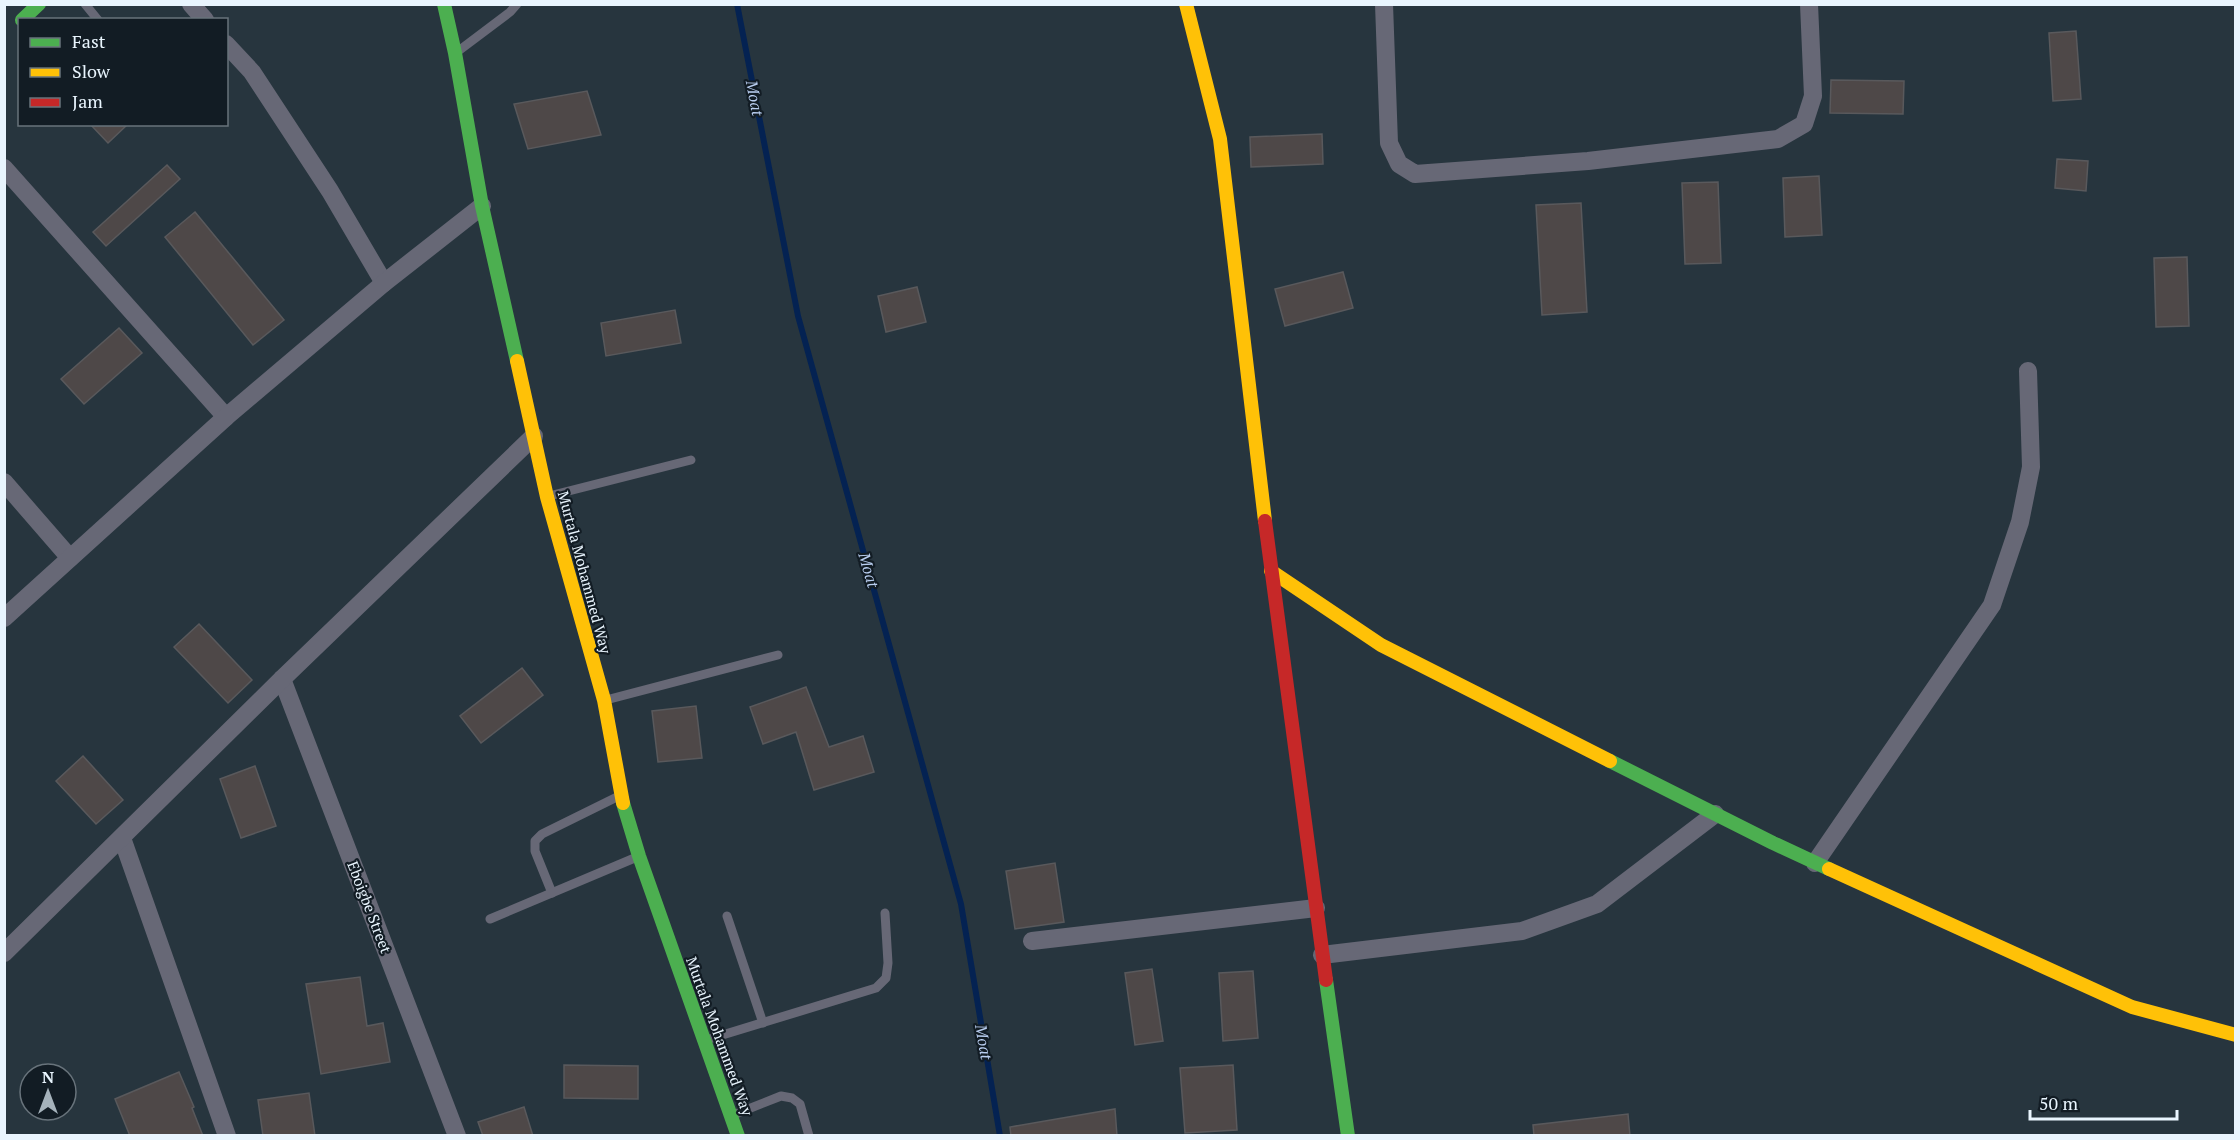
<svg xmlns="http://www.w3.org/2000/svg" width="2240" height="1140" font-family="'PT Serif',serif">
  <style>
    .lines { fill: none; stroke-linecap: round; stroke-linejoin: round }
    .stream { stroke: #042252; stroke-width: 6 }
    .building { fill: #4e4848; stroke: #59595c; stroke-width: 1.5 }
    .lane { stroke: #676876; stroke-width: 9 }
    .street { stroke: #676876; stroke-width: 18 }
    .fast { stroke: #4caf50; stroke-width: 14 }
    .slow { stroke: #ffc107; stroke-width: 14 }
    .jam { stroke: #c62828; stroke-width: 14 }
    .labels { text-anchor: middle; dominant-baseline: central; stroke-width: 4.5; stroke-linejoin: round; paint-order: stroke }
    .street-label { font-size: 15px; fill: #e9f5fe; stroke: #121c24 }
    .water-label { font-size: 16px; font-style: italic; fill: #b9cef0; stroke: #121c24 }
  </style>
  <rect width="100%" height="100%" fill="#27353e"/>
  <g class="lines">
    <path class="stream" d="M737,4L798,316L961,904L1000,1136"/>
  </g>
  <g class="building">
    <path d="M2076,31L2081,99L2053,101L2049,33Z"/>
    <path d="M1831,80L1904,81L1903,114L1830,113Z"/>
    <path d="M587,91L601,135L528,149L514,104Z"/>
    <path d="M90,124H128L108,143Z"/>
    <path d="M1322,134L1323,164L1251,167L1250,137Z"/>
    <path d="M2057,159L2088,161L2086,191L2055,188Z"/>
    <path d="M167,165L180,179L106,246L93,232Z"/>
    <path d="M1819,176L1822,235L1785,237L1783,178Z"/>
    <path d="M1718,182L1721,263L1685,264L1682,183Z"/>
    <path d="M1581,203L1587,312L1542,315L1536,205Z"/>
    <path d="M195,212L284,320L253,345L165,237Z"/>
    <path d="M2187,257L2189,326L2156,327L2154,258Z"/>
    <path d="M1343,272L1353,308L1285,326L1275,289Z"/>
    <path d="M917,287L926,322L886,332L878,296Z"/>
    <path d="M675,310L681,343L606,356L601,323Z"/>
    <path d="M119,328L142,353L84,404L61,379Z"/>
    <path d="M199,624L252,680L228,703L174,647Z"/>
    <path d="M522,668L543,695L481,743L460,716Z"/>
    <path d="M806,687L829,747L863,736L874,772L814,790L796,732L763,744L750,707Z"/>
    <path d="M696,706L702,758L658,762L652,711Z"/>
    <path d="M83,756L123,800L96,824L56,781Z"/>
    <path d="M255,766L276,826L241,838L220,779Z"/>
    <path d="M1055,863L1064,922L1015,929L1006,871Z"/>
    <path d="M1152,969L1163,1041L1135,1045L1125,973Z"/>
    <path d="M1253,971L1258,1038L1223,1041L1219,973Z"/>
    <path d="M360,977L367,1026L383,1023L390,1062L321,1074L306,984Z"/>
    <path d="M564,1065L638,1066V1099L564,1098Z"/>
    <path d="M1233,1065L1237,1130L1185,1133L1180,1068Z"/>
    <path d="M179,1072L194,1107L192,1108L203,1136H130L115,1099Z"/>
    <path d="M309,1093L315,1136H263L258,1100Z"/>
    <path d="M524,1107L533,1136H483L478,1122Z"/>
    <path d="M1115,1109L1117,1136H1011L1010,1127Z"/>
    <path d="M1628,1114L1630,1136H1534L1533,1125Z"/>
  </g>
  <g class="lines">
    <g class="lane">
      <path d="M85,4L98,20"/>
      <path d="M457,52L510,12L517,4"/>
      <path d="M549,496L691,460"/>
      <path d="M606,700L778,655"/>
      <path d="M552,893L535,851V841L542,834L619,796"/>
      <path d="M727,916L763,1023"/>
      <path d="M490,919L637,857"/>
      <path d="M706,1040L876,988L886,978L888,963L885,913"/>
      <path d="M733,1115L781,1096L792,1098L800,1104L809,1136"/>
    </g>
    <g class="street">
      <path d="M191,4L205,20"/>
      <path d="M1384,4L1389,143L1399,164L1415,174L1588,161L1778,139L1804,124L1813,96L1809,4"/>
      <path d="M226,44L252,72L330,191L384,283"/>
      <path d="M4,168L226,417"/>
      <path d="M4,482L70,558"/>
      <path d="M4,618L226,417L384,283L482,206"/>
      <path d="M282,679L457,1136"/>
      <path d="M122,838L227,1136"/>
      <path d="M1815,863L1992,605L2020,522L2031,467L2028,371"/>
      <path d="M1032,941L1316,908"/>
      <path d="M4,953L282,679L534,436"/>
      <path d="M1322,955L1522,931L1597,904L1715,814"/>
    </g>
    <g class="fast">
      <path d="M444,4L455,53L482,206L517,361"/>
      <path d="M22,20L39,4"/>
      <path d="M1610,761L1773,843L1829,869"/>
      <path d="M623,803L639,856L738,1136"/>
      <path d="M1326,980L1348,1136"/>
    </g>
    <g class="slow">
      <path d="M1186,4L1220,139L1265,521"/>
      <path d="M517,361L547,497L604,700L623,803"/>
      <path d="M1271,571L1381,645L1610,761"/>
      <path d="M1829,869L2132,1007L2236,1035"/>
    </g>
    <path class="jam" d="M1265,521L1326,980"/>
  </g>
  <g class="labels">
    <g class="street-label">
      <text transform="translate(585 572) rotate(75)">Murtala Mohammed Way</text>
      <text transform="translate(370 907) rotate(69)">Eboigbe Street</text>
      <text transform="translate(720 1036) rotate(70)">Murtala Mohammed Way</text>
    </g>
    <g class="water-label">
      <text transform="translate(755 98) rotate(79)">Moat</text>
      <text transform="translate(869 570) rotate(74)">Moat</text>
      <text transform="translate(984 1042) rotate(80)">Moat</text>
    </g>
  </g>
  <rect width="2240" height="1140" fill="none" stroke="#e9f5fe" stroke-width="12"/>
  <rect x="18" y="18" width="210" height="108" fill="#121c24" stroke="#68737b" stroke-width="1.5"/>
  <rect x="30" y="38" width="30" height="9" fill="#4caf50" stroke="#68737b" stroke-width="1.5"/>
  <text x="72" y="48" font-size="18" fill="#e9f5fe">Fast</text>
  <rect x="30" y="68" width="30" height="9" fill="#ffc107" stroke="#68737b" stroke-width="1.5"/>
  <text x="72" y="78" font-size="18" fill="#e9f5fe">Slow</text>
  <rect x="30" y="98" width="30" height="9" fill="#c62828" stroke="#68737b" stroke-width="1.5"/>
  <text x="72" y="108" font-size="18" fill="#e9f5fe">Jam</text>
  <g transform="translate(48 1092)"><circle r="28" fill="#121c24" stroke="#68737b" stroke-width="1.5"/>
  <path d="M0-4.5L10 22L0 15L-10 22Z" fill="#a5b2bb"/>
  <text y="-9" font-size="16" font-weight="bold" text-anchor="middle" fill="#e9f5fe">N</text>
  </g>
  <path d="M2030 1110v9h147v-9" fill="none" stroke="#e9f5fe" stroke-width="3"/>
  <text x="2039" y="1110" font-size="18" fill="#e9f5fe" stroke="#121c24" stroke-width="4.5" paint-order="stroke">50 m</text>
</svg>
